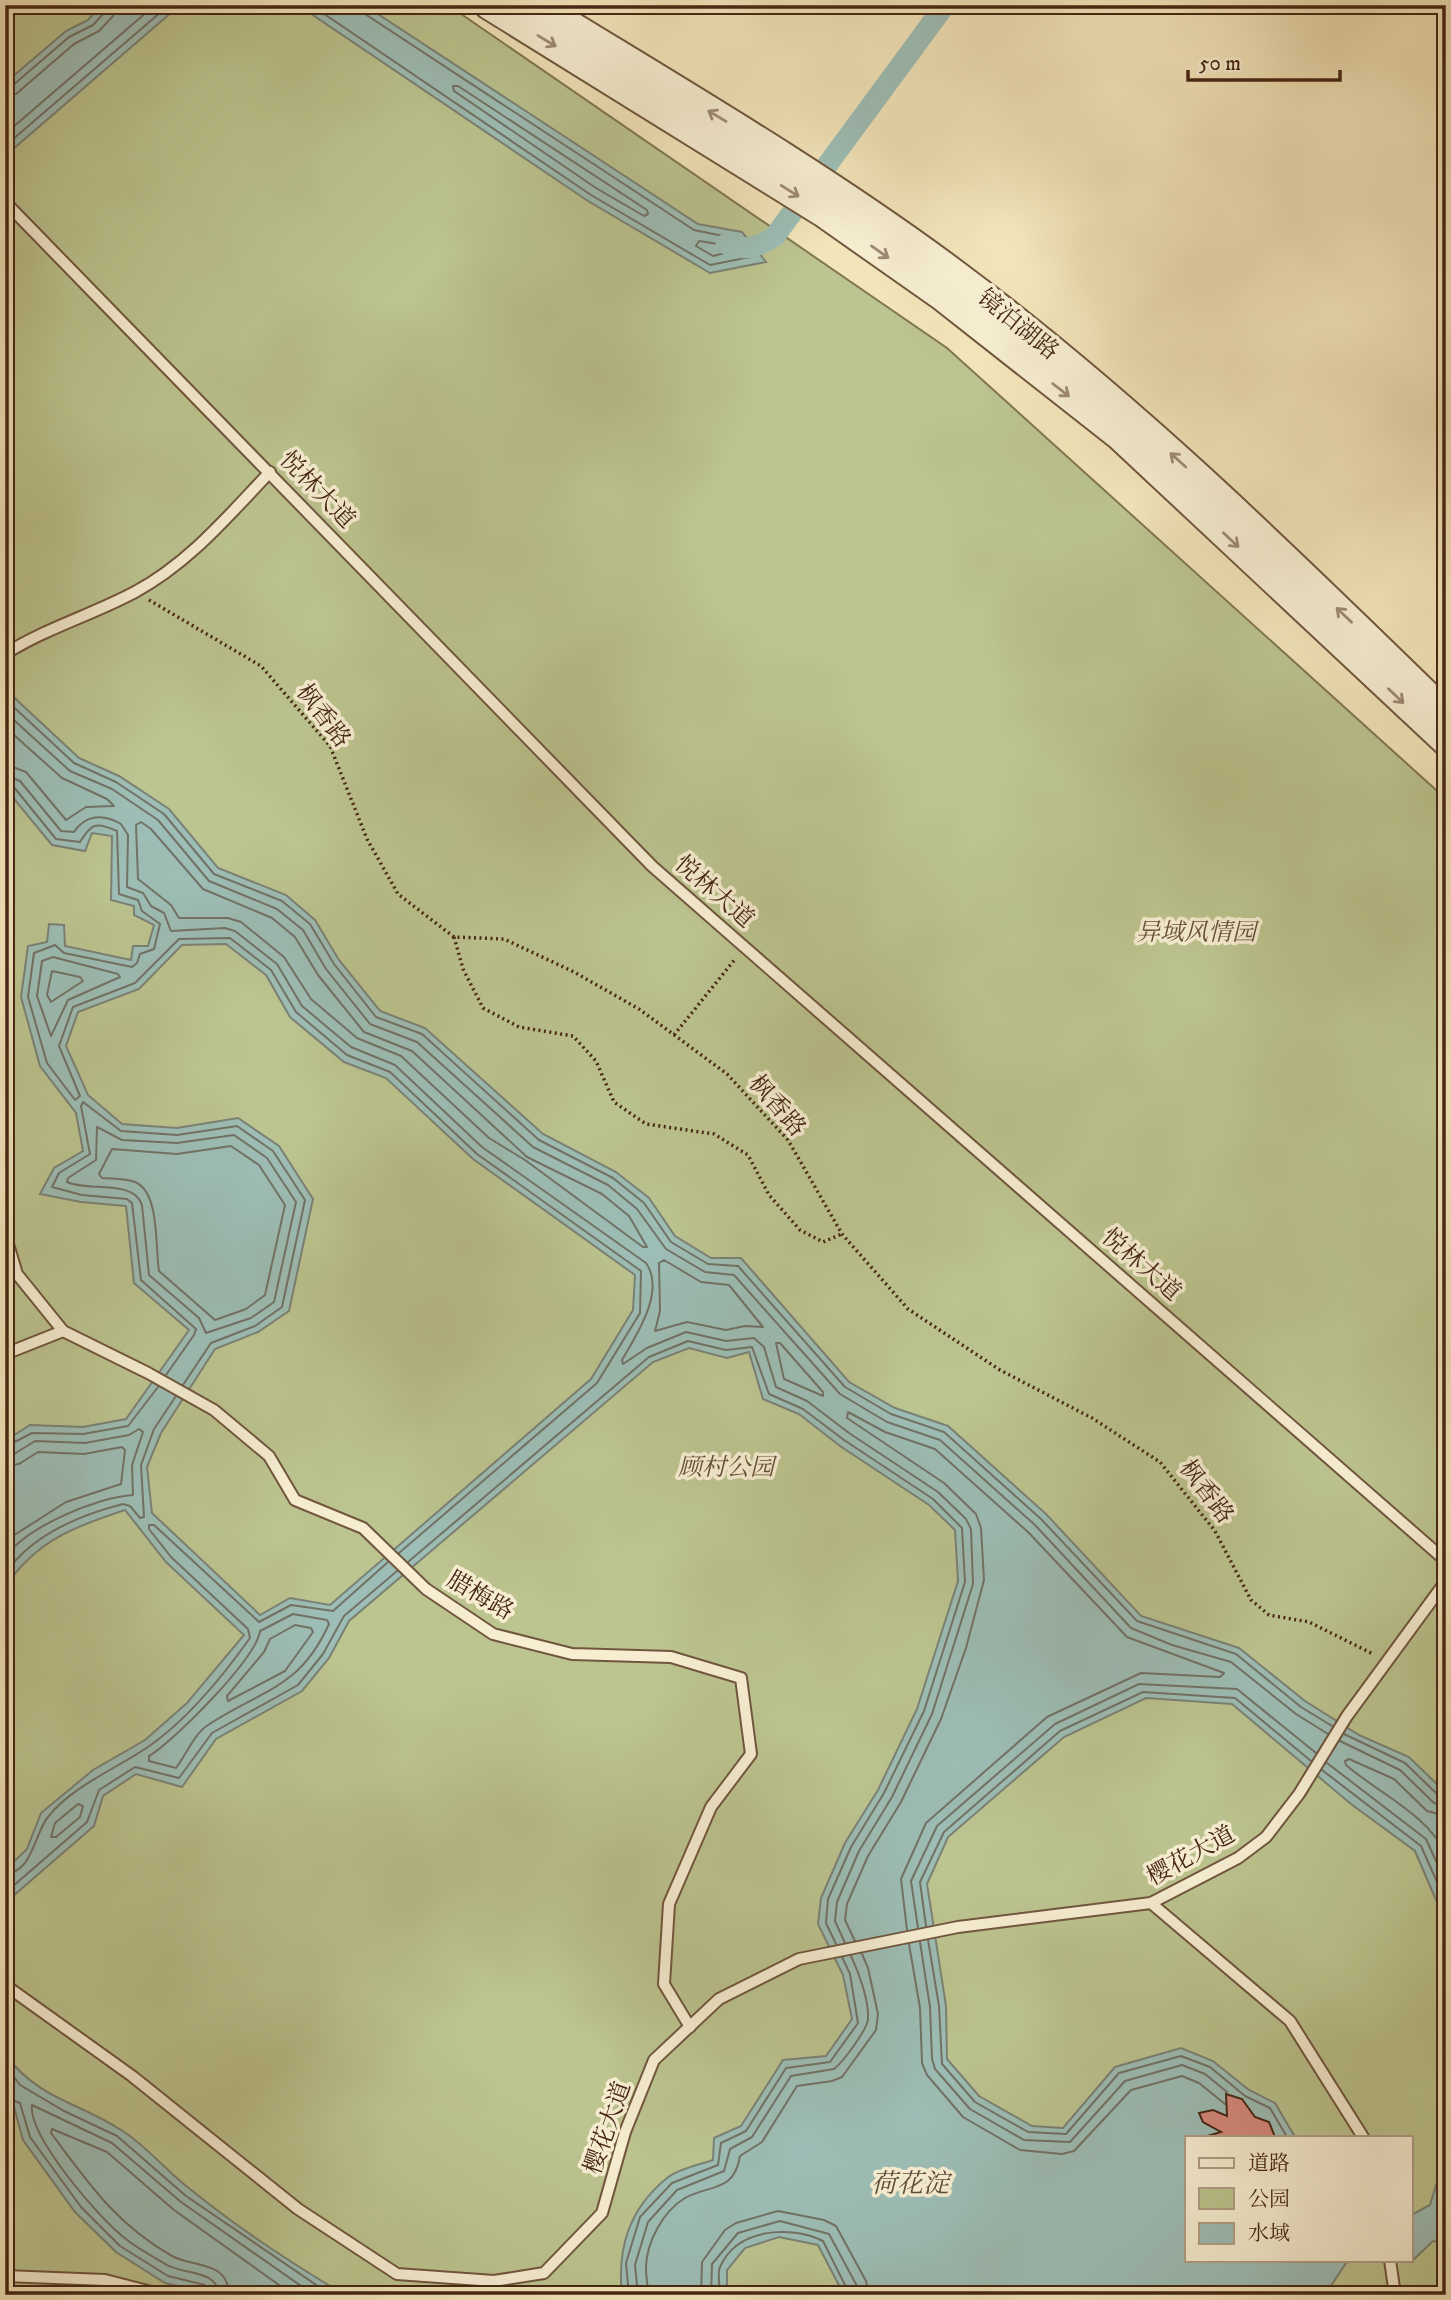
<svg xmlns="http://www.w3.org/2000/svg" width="1451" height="2300" font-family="'IM FELL DW Pica','Noto Serif SC',serif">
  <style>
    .green { fill: #bcc48f; stroke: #817652; stroke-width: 2; fill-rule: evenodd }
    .water { fill: #9dbeb6; stroke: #7a8276; stroke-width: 2; fill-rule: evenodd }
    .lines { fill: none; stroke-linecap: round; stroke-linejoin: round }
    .shore { stroke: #727266; stroke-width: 2 }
    .canal { stroke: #9dbeb6; stroke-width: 21 }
    .building { fill: #d68a7d; stroke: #462715; stroke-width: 2 }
    .service-casing { stroke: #71563e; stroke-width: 14 }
    .tertiary-casing { stroke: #71563e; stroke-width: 32 }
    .path { stroke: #462715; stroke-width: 3.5; stroke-dasharray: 2 3.5; stroke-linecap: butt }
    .service { stroke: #f7eed2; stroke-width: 10 }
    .tertiary { stroke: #f7eed2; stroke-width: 28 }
    .oneway { stroke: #9e8a74 }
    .labels { text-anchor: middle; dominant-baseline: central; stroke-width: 7; stroke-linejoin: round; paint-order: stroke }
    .street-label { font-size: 24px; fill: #462715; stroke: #f7eed2 }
    .park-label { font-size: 24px; font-style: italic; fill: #644e34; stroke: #f7eed2 }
    .water-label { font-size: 26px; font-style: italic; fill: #5c4d3d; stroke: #f7eed2 }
  </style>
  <rect width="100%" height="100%" fill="#f3e5ba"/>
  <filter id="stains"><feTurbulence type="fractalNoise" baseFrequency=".00286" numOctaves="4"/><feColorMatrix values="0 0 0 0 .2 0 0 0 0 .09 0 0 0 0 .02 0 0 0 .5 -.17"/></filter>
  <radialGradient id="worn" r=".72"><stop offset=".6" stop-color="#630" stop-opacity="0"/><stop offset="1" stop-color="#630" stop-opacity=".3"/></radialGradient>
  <path class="green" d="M5,5H448L947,348L1446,799V2295H5ZM1187,2137H1411V2260H1187Z"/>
  <g class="water">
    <path d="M102,5H180L5,156V83L66,31L88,20Z"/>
    <path d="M298,5H364L698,224L742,232L766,262L710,273L588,201Z"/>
    <path d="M5,689L79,758L119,776L169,809L218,868L286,895L315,920L339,960L380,1011L425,1028L543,1134L616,1172L649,1198L675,1236L711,1258H741L849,1382L895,1408L948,1426L1046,1514L1141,1616L1239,1648L1305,1701L1359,1735L1409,1757L1446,1793V1913L1436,1900L1415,1851L1351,1804L1232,1704L1146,1698L1064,1737L948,1837L927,1884L946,2006L947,2059L979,2096L1032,2126L1063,2128L1115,2067L1181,2048L1213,2061L1249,2090L1275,2103L1295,2137H1187V2260H1348L1325,2295H844L818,2245L779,2237L745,2248L727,2270V2295H622C617,2248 629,2209 667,2178C678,2169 699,2165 713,2160L714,2138L741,2126L783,2060L826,2056L852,2019L843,1975L818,1924L821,1898L845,1843L878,1790L917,1709L958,1581L955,1530L929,1505L840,1446L799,1414L763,1399L749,1352L727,1358L689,1348L653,1362L349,1621L329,1658L302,1691L216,1739L182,1787L136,1774L103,1796L94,1826L5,1903V1870L27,1849L41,1813L93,1770L145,1740L187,1703L244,1635L166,1562L125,1510C73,1527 36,1541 5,1587V1441L30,1425L83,1427L126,1419L189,1330L134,1283L126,1206L81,1202L40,1194L54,1168L83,1151L76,1113L40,1066L21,997L28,946L47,942L49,924L64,925L65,946L131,960L133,946H148L154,925L134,915V906L111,900L112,836L92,833L85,851L52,845L5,788ZM226,944L266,975L290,1017L344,1062L386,1078L473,1159L635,1275L633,1310L591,1379L330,1605L290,1598L260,1615L152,1513L147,1467L161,1433L215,1349L258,1332L289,1311L313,1199L279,1146L238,1118L177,1128L122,1124L88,1095L66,1046L78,1012L139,989L182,945Z"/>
    <path d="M5,2055C42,2101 76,2101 121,2130C146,2145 166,2171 190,2189C238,2228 291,2263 345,2295H216L165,2283L116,2252L75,2212L23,2140L14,2107L5,2103Z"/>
    <path d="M1446,2165V2244L1433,2241L1411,2262L1405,2260H1411V2215L1430,2205L1441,2169Z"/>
  </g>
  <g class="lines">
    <g class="shore">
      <path d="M311,5L591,195L710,265L750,257L738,239L694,230L365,14L361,5"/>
      <path d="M453,86H458L647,210L648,214L644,216L596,188L454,91Z"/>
      <path d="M5,87L12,86L69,37L93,25L105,12L107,5"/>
      <path d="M5,96L16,94L74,44L99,31L113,16L116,5"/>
      <path d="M5,134L155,5"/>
      <path d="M5,146L169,5"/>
      <path d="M699,241L731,246L733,251L713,256L696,246Z"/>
      <path d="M5,699L74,763L116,782L164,814L214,874L282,901L310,924L334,964L376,1017L422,1034L539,1140L613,1178L644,1203L671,1242L708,1264L738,1266L845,1387L891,1414L944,1432L1041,1519L1137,1621L1236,1654L1301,1707L1332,1726"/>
      <path d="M5,712L70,771L112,789L158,820L209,881L277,909L303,930L326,969L370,1024L417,1042L533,1147L608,1185L637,1209L666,1249L705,1272L734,1275L840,1394L887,1422L940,1440L1035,1525L1131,1628L1172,1645L1231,1662L1296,1714L1328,1734"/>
      <path d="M5,727L62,778L107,799L114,806L86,807L66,820L26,772L5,764"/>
      <path d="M5,775L20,781L61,831L74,832C85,815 103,813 121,824L128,835L127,887L143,893L151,906L164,913L171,931L225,928L235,931L277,964L302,1006L351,1047L395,1065L482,1147L646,1263C666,1291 636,1336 622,1360L623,1364L647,1348L686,1332L726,1341L754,1338L764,1347L776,1387L807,1401L849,1433L938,1492L966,1519L971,1529L973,1584L932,1714L892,1797L859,1851L837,1902L835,1921L845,1943"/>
      <path d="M5,784L13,786L56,839L80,842C91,824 95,821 117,831L119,894L138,900L142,911L160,924L154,949L140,954L137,963L132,967L64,953L55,945L34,953L28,997L47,1063L75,1100L80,1096L59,1046L73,1007L135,983L179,939L230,938L271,970L296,1012L347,1055L390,1072L477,1154L641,1271L640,1313L597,1383L399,1553"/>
      <path d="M141,822L151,829L203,889L272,918L295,937L318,975L364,1032L412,1051L527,1157L602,1194L629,1216L647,1247H643L525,1160L489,1138L401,1056L357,1038L311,999L284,957L241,922L228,918H179L171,905L138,879L136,825Z"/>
      <path d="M53,957L118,974L120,977L68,1000L51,1036L37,996L42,961Z"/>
      <path d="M52,971L80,977L83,981L51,1002L47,995Z"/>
      <path d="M97,1127L122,1140L177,1143L234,1135L267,1158L296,1202L274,1302L251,1318L206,1333L199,1318L149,1275L142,1205C134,1179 88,1192 67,1182L68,1178L96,1160Z"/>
      <path d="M231,1146L259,1165L285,1205L265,1295L246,1309L215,1320L159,1271C155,1247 160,1192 135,1182C125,1178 112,1179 102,1178L99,1174L112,1149L177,1154Z"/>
      <path d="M664,1260L701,1282L729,1285L763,1327L745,1326L726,1330L687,1322L655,1331L660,1311L659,1263Z"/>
      <path d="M776,1343H780L823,1392V1396L784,1379Z"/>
      <path d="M166,1375L194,1335L196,1329L141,1280L132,1203L127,1199L82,1195L52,1187L59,1173L90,1154L81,1106L83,1102L121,1131L177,1135L237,1126L273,1151L305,1200L282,1307L255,1326L211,1343L183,1385"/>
      <path d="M5,1447L32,1433L83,1434L128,1426L158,1387"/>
      <path d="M5,1455L14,1454L35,1441L85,1443L129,1435L139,1429L143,1432L132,1465L133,1495C98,1497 25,1527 5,1558"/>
      <path d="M5,1466L19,1464L38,1452L84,1454L122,1447L125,1450L121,1484L66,1502L5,1541"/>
      <path d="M408,1562L649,1357L688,1341L726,1350L752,1347L769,1394L803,1409L844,1440L933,1499L962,1528L965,1582L924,1711L884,1793L851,1847L828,1899L826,1923L836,1944"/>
      <path d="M5,1574C31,1535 80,1515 123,1504L130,1506L140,1518L144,1517L141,1465L154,1429L176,1396"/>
      <path d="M293,1614L327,1620L329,1624C299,1690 262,1689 208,1725C194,1734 186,1755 176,1768L149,1761V1756C175,1740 256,1659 260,1631Z"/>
      <path d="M295,1625L311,1628L313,1632L285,1671L228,1701L227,1696L264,1652L270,1639Z"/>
      <path d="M1344,1734L1405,1763L1438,1795L1446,1797"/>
      <path d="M1340,1741L1400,1770L1434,1803L1446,1806"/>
      <path d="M1327,1763L1426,1839L1446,1883"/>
      <path d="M1322,1770L1421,1846L1446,1902"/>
      <path d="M78,1804L83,1806L80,1817L56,1837H51L55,1823Z"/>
      <path d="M1446,1816L1427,1811L1394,1779L1349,1759L1345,1761L1346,1765C1378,1793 1429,1815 1446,1855"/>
      <path d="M5,1874C33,1872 34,1834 48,1817C71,1787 117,1768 148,1747C187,1720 223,1676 250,1638L248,1629L171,1557L149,1529V1525H154L259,1622L291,1605L333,1611L388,1562"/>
      <path d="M5,1893L87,1822L99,1790L135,1767L179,1778L212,1733L298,1685L323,1654L344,1616L397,1571"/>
      <path d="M926,1926L920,1882L944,1832L1060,1731L1143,1692L1235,1698L1311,1761"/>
      <path d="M918,1928L911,1881L937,1826L1055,1724L1139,1684L1237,1689L1316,1753"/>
      <path d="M928,1940L939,2006L942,2064L975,2102L1028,2132L1066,2134L1119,2073L1181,2056L1210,2067L1245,2096L1270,2108L1287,2137"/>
      <path d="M855,1941L845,1920L847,1904L868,1856L901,1802L941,1719L966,1648L984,1580L981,1528L976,1514L944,1483L847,1418L848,1412L885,1432L935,1449L1028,1532L1127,1637L1224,1673L1220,1677L1141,1673L1047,1717L926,1823L901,1879L907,1930"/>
      <path d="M920,1942L930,2007L932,2059L935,2069L970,2109L1024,2140L1070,2142L1125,2081L1182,2065L1205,2074L1227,2092"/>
      <path d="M909,1944L920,2008L922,2063L927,2075L963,2117L1020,2150L1062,2154L1074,2151L1131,2090L1182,2076L1199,2083L1225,2104"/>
      <path d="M5,2066L20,2085L64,2111L117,2136L186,2196L331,2295"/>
      <path d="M5,2097L20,2103L30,2137L81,2207L120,2246L168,2276L205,2285L210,2295"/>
      <path d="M219,2295C217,2269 184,2275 167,2265C154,2257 138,2249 126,2239C100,2220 28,2136 32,2105L112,2143L181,2202L314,2295"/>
      <path d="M229,2295C228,2260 194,2268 172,2256C116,2224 89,2184 51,2133L52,2129L107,2152L174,2210L293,2295"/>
      <path d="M629,2295L626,2263L640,2217L672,2183L718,2165L721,2143L746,2131L786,2068L830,2062L858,2023L850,1974L842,1957"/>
      <path d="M638,2295L635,2265L648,2222L677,2190L724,2171L730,2149L752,2137L791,2076L834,2069C843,2062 867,2030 868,2019C869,2000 859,1973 851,1956"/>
      <path d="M648,2295C648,2286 646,2277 646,2268C646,2243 663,2211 685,2198C710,2184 734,2193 740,2156L762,2142L797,2086L832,2081L842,2077L876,2030L878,2014L868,1968L862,1954"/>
      <path d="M701,2295L702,2262L725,2230L736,2223L778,2211L824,2220L836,2226L866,2281L869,2295"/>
      <path d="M711,2295L712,2264L738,2233L780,2221L829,2234L857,2286L858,2295"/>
      <path d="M720,2295C720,2287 717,2274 720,2267C737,2228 790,2225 823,2241L850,2295"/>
    </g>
    <path class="canal" d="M726,244C743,252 761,246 775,236L945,5"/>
  </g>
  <path class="building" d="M1226,2094L1242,2099L1255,2117L1269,2122L1275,2137H1204L1221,2132L1203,2122L1199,2113L1213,2110L1227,2116Z"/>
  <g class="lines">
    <g class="service-casing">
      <g id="service">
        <path d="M5,202L652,866L1446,1561"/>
        <path d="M5,654C46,628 92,615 135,592C189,563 228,516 270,472"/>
        <path d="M5,1234L17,1274L63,1331L148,1373L214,1410L269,1456L295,1500L363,1528L426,1589L493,1634L572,1654L671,1657L741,1678L751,1754L711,1807L669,1904L664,1984L690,2027"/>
        <path d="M5,1354L63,1331"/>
        <path d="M1151,1903L1290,2021L1363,2137"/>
        <path d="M5,1985L132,2076L298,2209L397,2274L494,2281L544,2273L602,2213L625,2132L654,2060L719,1999L799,1959L958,1927L1151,1903L1238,1858L1266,1837L1299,1794L1347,1716L1446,1581"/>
        <path d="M1390,2260L1395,2295"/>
        <path d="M5,2276L105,2280L163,2295"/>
      </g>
    </g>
    <g class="tertiary-casing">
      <g id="tertiary">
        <path d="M489,5L824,213L942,296L1120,436L1446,741"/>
        <path d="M537,5C677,91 820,174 952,272C1130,404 1288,560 1446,714"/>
      </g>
    </g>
    <g class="path">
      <path d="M149,600L261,666L330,746L367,839L398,894L454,937L504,939L574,972L639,1009L727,1074L788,1140L842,1234L908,1309L1000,1370L1092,1418L1160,1462L1215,1531L1251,1600L1269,1615L1309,1622L1373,1654"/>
      <path d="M454,937L463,969L483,1008L519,1027L573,1036L596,1061L614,1102L646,1124L714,1134L748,1155L769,1195L800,1230L823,1242L842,1234"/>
      <path d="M674,1035L736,958"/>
    </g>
    <use href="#service" class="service"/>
    <use href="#tertiary" class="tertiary"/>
  </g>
  <defs><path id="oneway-shaft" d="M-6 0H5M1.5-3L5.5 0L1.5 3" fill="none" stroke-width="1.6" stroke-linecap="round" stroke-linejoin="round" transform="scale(1.75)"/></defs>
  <g class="oneway">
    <use href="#oneway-shaft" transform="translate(547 41) rotate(31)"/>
    <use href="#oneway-shaft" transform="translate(717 116) rotate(-149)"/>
    <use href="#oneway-shaft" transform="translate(790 191) rotate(32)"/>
    <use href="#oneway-shaft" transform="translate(880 252) rotate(35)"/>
    <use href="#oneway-shaft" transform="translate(1061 390) rotate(38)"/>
    <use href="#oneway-shaft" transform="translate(1178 460) rotate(-138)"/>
    <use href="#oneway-shaft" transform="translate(1231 540) rotate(43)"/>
    <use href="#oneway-shaft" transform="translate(1344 615) rotate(-136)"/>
    <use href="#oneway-shaft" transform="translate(1396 696) rotate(44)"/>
  </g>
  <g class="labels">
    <g class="street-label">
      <text transform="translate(1018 325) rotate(39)">镜泊湖路</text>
      <text transform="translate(317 490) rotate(46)">悦林大道</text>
      <text transform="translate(323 716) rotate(53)">枫香路</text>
      <text transform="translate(714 892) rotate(41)">悦林大道</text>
      <text transform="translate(777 1106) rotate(49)">枫香路</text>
      <text transform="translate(1141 1265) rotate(41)">悦林大道</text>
      <text transform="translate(1206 1492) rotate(53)">枫香路</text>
      <text transform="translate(480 1596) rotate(30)">腊梅路</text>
      <text transform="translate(1191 1856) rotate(-29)">樱花大道</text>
      <text transform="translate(608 2128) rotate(-71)">樱花大道</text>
    </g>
    <g class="park-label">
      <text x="1196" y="933">异域风情园</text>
      <text x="726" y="1468">顾村公园</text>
    </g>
    <g class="water-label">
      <text x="910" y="2184">荷花淀</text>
    </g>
  </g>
  <rect width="1451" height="2300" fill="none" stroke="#f3e5ba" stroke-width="28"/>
  <rect x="7" y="7" width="1437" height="2286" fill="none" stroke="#462715" stroke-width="3.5"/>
  <rect x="14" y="14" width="1423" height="2272" fill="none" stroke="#462715" stroke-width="2"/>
  <rect x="1185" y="2136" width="228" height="126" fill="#f7eed2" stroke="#b09e86" stroke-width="2"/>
  <rect x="1199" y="2158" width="35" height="10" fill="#f7eed2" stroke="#b09e86" stroke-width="2"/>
  <text x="1248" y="2170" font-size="21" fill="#462715">道路</text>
  <rect x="1199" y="2188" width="35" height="21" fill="#bcc48f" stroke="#b09e86" stroke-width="2"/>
  <text x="1248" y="2206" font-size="21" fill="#462715">公园</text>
  <rect x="1199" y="2223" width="35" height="21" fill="#9dbeb6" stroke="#b09e86" stroke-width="2"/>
  <text x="1248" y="2240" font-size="21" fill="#462715">水域</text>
  <path d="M1188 70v10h152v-10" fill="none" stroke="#462715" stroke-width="3.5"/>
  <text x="1199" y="70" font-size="21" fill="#462715" stroke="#f7eed2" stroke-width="5" paint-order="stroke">50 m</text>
  <rect width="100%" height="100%" filter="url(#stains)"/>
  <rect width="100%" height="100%" fill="url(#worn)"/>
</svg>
